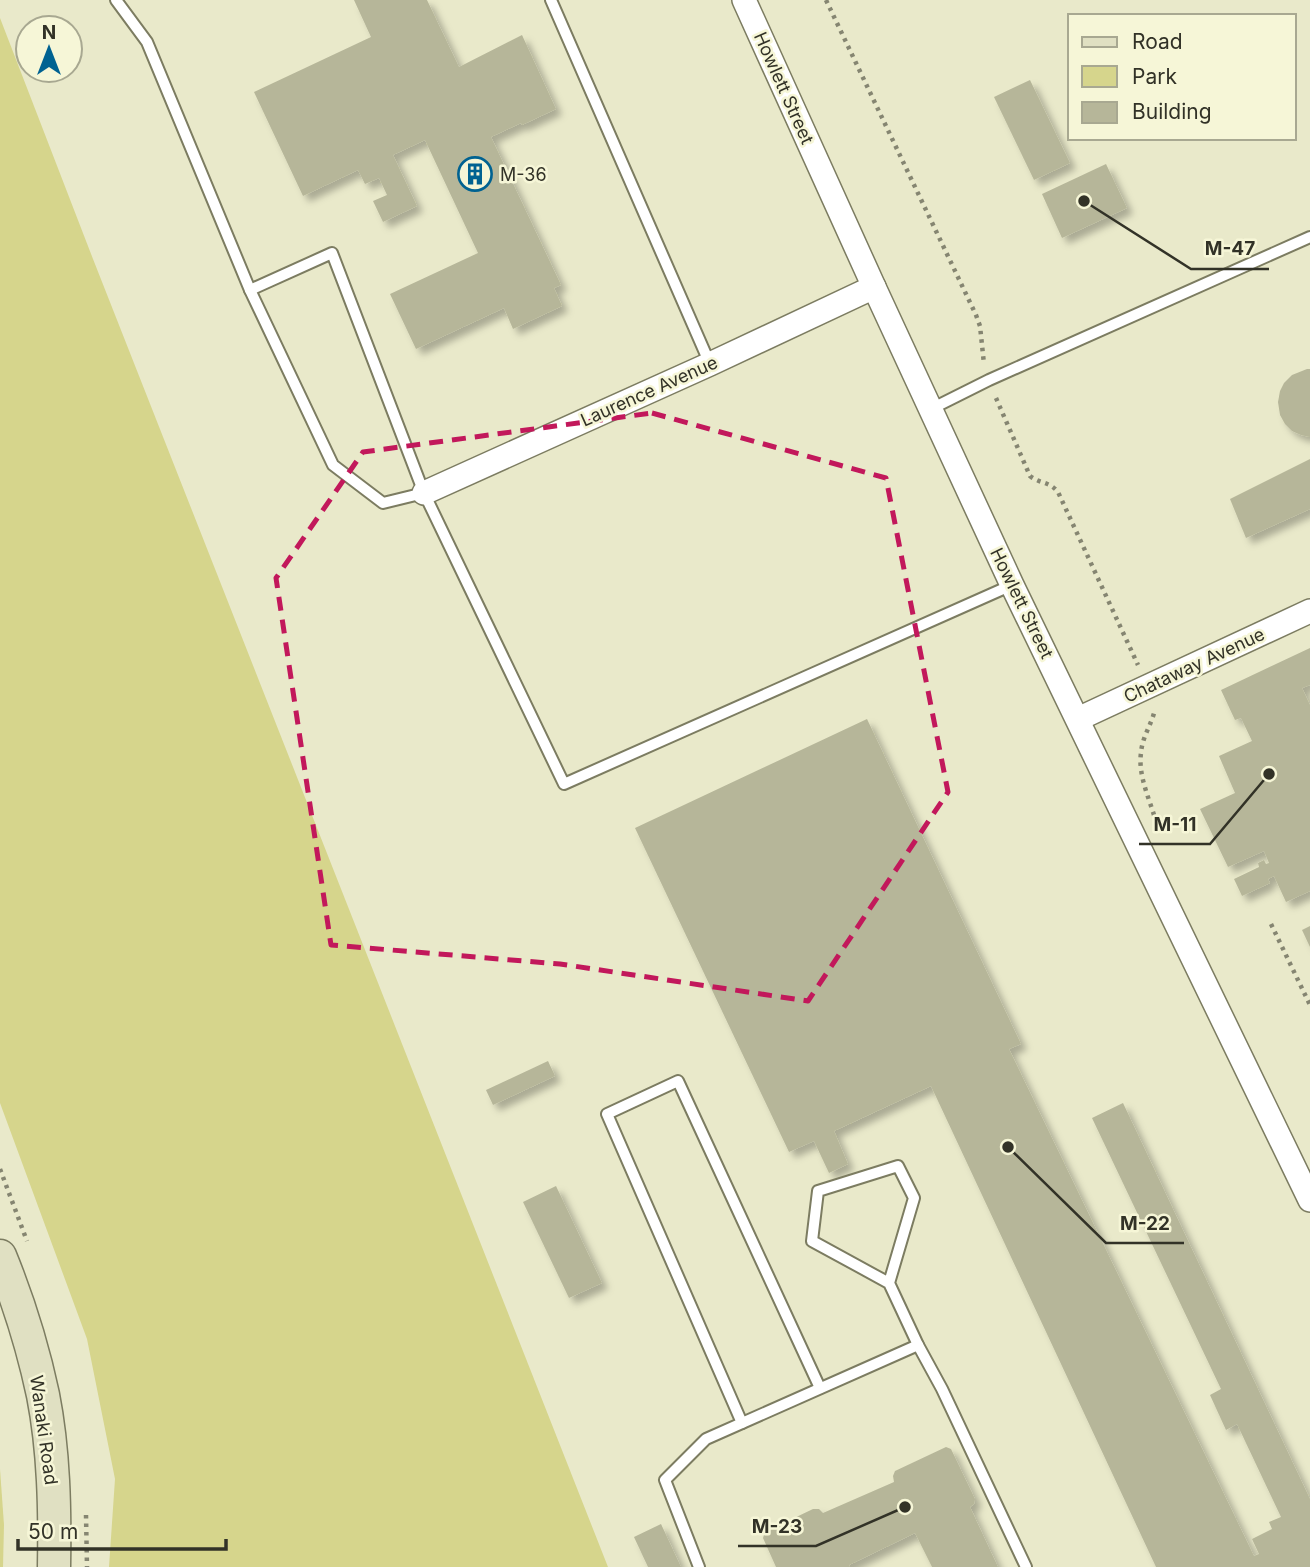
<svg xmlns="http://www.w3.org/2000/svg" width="1310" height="1567" font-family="Inter,sans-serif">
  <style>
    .green { fill: #d6d58c }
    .building { fill: #b6b699; filter: url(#shadow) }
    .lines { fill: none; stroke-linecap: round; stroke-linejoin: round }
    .lane-casing { stroke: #7c7c61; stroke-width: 14 }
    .street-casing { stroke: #7c7c61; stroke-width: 26 }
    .secondary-casing { stroke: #7c7c61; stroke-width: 35 }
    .path { stroke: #858571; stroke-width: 4.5; stroke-dasharray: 3.5 5; stroke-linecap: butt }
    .lane { stroke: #fff; stroke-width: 10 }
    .street { stroke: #fff; stroke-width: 23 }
    .secondary { stroke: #e0e0c2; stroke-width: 32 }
    .marked { fill: none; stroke: #c2185b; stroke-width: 5; stroke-dasharray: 14 9; stroke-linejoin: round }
    .labels { text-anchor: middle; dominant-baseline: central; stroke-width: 5; stroke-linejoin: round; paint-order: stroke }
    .street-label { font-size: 18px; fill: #323227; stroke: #f6f6d7 }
    .poi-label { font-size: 18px; fill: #323227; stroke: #f6f6d7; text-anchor: start }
    .leader { fill: none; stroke: #323227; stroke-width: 2.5 }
    .callout-dot { fill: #323227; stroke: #f6f6d7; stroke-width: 2.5 }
    .callout-label { font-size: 19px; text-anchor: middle; font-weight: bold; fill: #323227; stroke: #f6f6d7; stroke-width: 5; stroke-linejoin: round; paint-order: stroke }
  </style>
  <defs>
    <filter id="shadow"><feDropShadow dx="6" dy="6" stdDeviation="3.5" flood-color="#0004"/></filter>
  </defs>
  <rect width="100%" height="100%" fill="#e9e9ca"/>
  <g class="green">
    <path d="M0,18L93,259L608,1567H109L115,1479L87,1339L0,1103Z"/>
    <path d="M0,1469L4,1525L3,1567H0Z"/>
  </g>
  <g class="building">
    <path d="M354,0H427L459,67L522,35L556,109L522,125L521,123L491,137L561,285L554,288L562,306L513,329L504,308L416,349L390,294L478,253L425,140L393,155L417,206L383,222L373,201L387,195L379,178L365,184L358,170L303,196L254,92L371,37Z"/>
    <path d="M1030,80L1070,163L1034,180L994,97Z"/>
    <path d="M1106,164L1127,208L1062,238L1042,194Z"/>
    <path d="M1307,369H1310V437L1301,435L1292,431L1285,424L1280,415L1278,402L1280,391L1284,383L1292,375Z"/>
    <path d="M1310,459V509L1246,538L1230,499Z"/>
    <path d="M1310,648V685L1302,688L1310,705V891L1286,902L1274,876L1268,879L1270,883L1242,896L1234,879L1259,867L1258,863L1264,860L1266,864L1269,863L1264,851L1228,867L1200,809L1235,793L1219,756L1252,741L1241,718L1235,720L1221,690Z"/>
    <path d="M867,719L1021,1044L1009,1049L1254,1556L1259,1554L1252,1539L1272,1529L1269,1522L1281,1517L1237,1424L1226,1430L1210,1395L1221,1389L1092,1118L1123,1103L1310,1499V1567H1156L931,1086L834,1131L848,1164L829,1173L814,1141L789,1152L635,828Z"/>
    <path d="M1310,926V947L1302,930Z"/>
    <path d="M548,1061L555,1076L493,1105L486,1090Z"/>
    <path d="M556,1186L602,1283L569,1298L523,1202Z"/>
    <path d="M946,1447L951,1449L975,1499L974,1504L970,1507L998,1567H932L915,1533L849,1565L850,1567H776L763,1538L765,1532L813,1509H819L823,1513L894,1482L893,1476L895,1471Z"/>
    <path d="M661,1524L681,1567H648L634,1537Z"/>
  </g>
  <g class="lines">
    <g class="lane-casing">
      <g id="lane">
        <path d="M116,0L147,42L250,290L333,465L383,503L424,493"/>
        <path d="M551,0L710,364"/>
        <path d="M250,290L332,253L424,493L564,784L1012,585"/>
        <path d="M931,409L989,380L1310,237"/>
        <path d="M889,1283L914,1198L898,1166L818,1191L812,1241L889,1283L918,1345L942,1389L1026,1567"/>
        <path d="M742,1423L607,1114L678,1081L820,1388"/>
        <path d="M699,1567L665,1480L706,1439L918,1345"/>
      </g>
    </g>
    <g class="street-casing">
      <g id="street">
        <path d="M744,0L874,287L1012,585L1310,1200"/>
        <path d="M424,493L710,364L874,287"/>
        <path d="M1078,719L1310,611"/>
      </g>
    </g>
    <g class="secondary-casing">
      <path id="secondary" d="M0,1256C18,1300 33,1348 43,1395C54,1451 55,1510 54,1567"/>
    </g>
    <g class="path">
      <path d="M826,0L976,315L980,326L984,364"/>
      <path d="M996,398L1030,476C1040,484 1049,481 1058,492L1138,665"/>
      <path d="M1154,815C1148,796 1138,773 1141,753C1142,737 1152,724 1155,709"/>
      <path d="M1271,924L1310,1005"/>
      <path d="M0,1169L27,1241"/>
      <path d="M86,1515L87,1567"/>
    </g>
    <use href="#lane" class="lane"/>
    <use href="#street" class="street"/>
    <use href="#secondary" class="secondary"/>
  </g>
  <path class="marked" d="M652,413L886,478L948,792L808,1001L560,964L331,945L276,578L363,452Z"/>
  <defs>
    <g id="building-ring" transform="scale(1.75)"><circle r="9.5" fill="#f6f6d7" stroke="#006291" stroke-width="1.5"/><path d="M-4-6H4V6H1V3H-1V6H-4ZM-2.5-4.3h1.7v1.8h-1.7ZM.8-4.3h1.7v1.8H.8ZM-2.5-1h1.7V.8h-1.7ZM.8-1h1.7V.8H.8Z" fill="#006291"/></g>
  </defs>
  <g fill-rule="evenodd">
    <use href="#building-ring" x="475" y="174"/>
  </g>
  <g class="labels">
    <g class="street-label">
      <text transform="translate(784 88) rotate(66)">Howlett Street</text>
      <text transform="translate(649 391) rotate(-24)">Laurence Avenue</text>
      <text transform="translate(1022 603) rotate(64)">Howlett Street</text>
      <text transform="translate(1194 665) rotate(-25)">Chataway Avenue</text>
      <text transform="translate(44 1430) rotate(82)">Wanaki Road</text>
    </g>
    <g class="poi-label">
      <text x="500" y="174">M-36</text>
    </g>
  </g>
  <path class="leader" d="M1084 201L1191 269H1269M1269 774L1210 844H1139M1008 1147L1106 1243H1184M905 1507L816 1546H738"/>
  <g class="callout-dot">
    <circle cx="1084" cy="201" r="7"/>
    <circle cx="1269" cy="774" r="7"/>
    <circle cx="1008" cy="1147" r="7"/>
    <circle cx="905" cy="1507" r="7"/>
  </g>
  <g class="callout-label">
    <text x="1230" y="255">M-47</text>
    <text x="1175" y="831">M-11</text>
    <text x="1145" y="1230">M-22</text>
    <text x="777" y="1533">M-23</text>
  </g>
  <rect x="1068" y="14" width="228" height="126" fill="#f6f6d7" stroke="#a8a891" stroke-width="2"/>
  <rect x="1082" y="37" width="35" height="10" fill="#e0e0c2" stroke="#a8a891" stroke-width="2"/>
  <text x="1132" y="49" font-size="21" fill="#323227">Road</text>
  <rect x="1082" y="66" width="35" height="21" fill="#d6d58c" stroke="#a8a891" stroke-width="2"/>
  <text x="1132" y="84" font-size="21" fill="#323227">Park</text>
  <rect x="1082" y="102" width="35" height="21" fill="#b6b699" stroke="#a8a891" stroke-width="2"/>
  <text x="1132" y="119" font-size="21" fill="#323227">Building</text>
  <g transform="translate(49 49)"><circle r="33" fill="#f6f6d7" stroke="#a8a891" stroke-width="2"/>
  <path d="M0-5L12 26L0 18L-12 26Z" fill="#006291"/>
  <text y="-10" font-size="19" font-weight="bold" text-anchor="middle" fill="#323227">N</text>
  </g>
  <path d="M18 1539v10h208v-10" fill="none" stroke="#323227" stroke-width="3.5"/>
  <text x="28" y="1539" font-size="21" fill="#323227" stroke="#f6f6d7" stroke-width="5" paint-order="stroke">50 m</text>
</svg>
